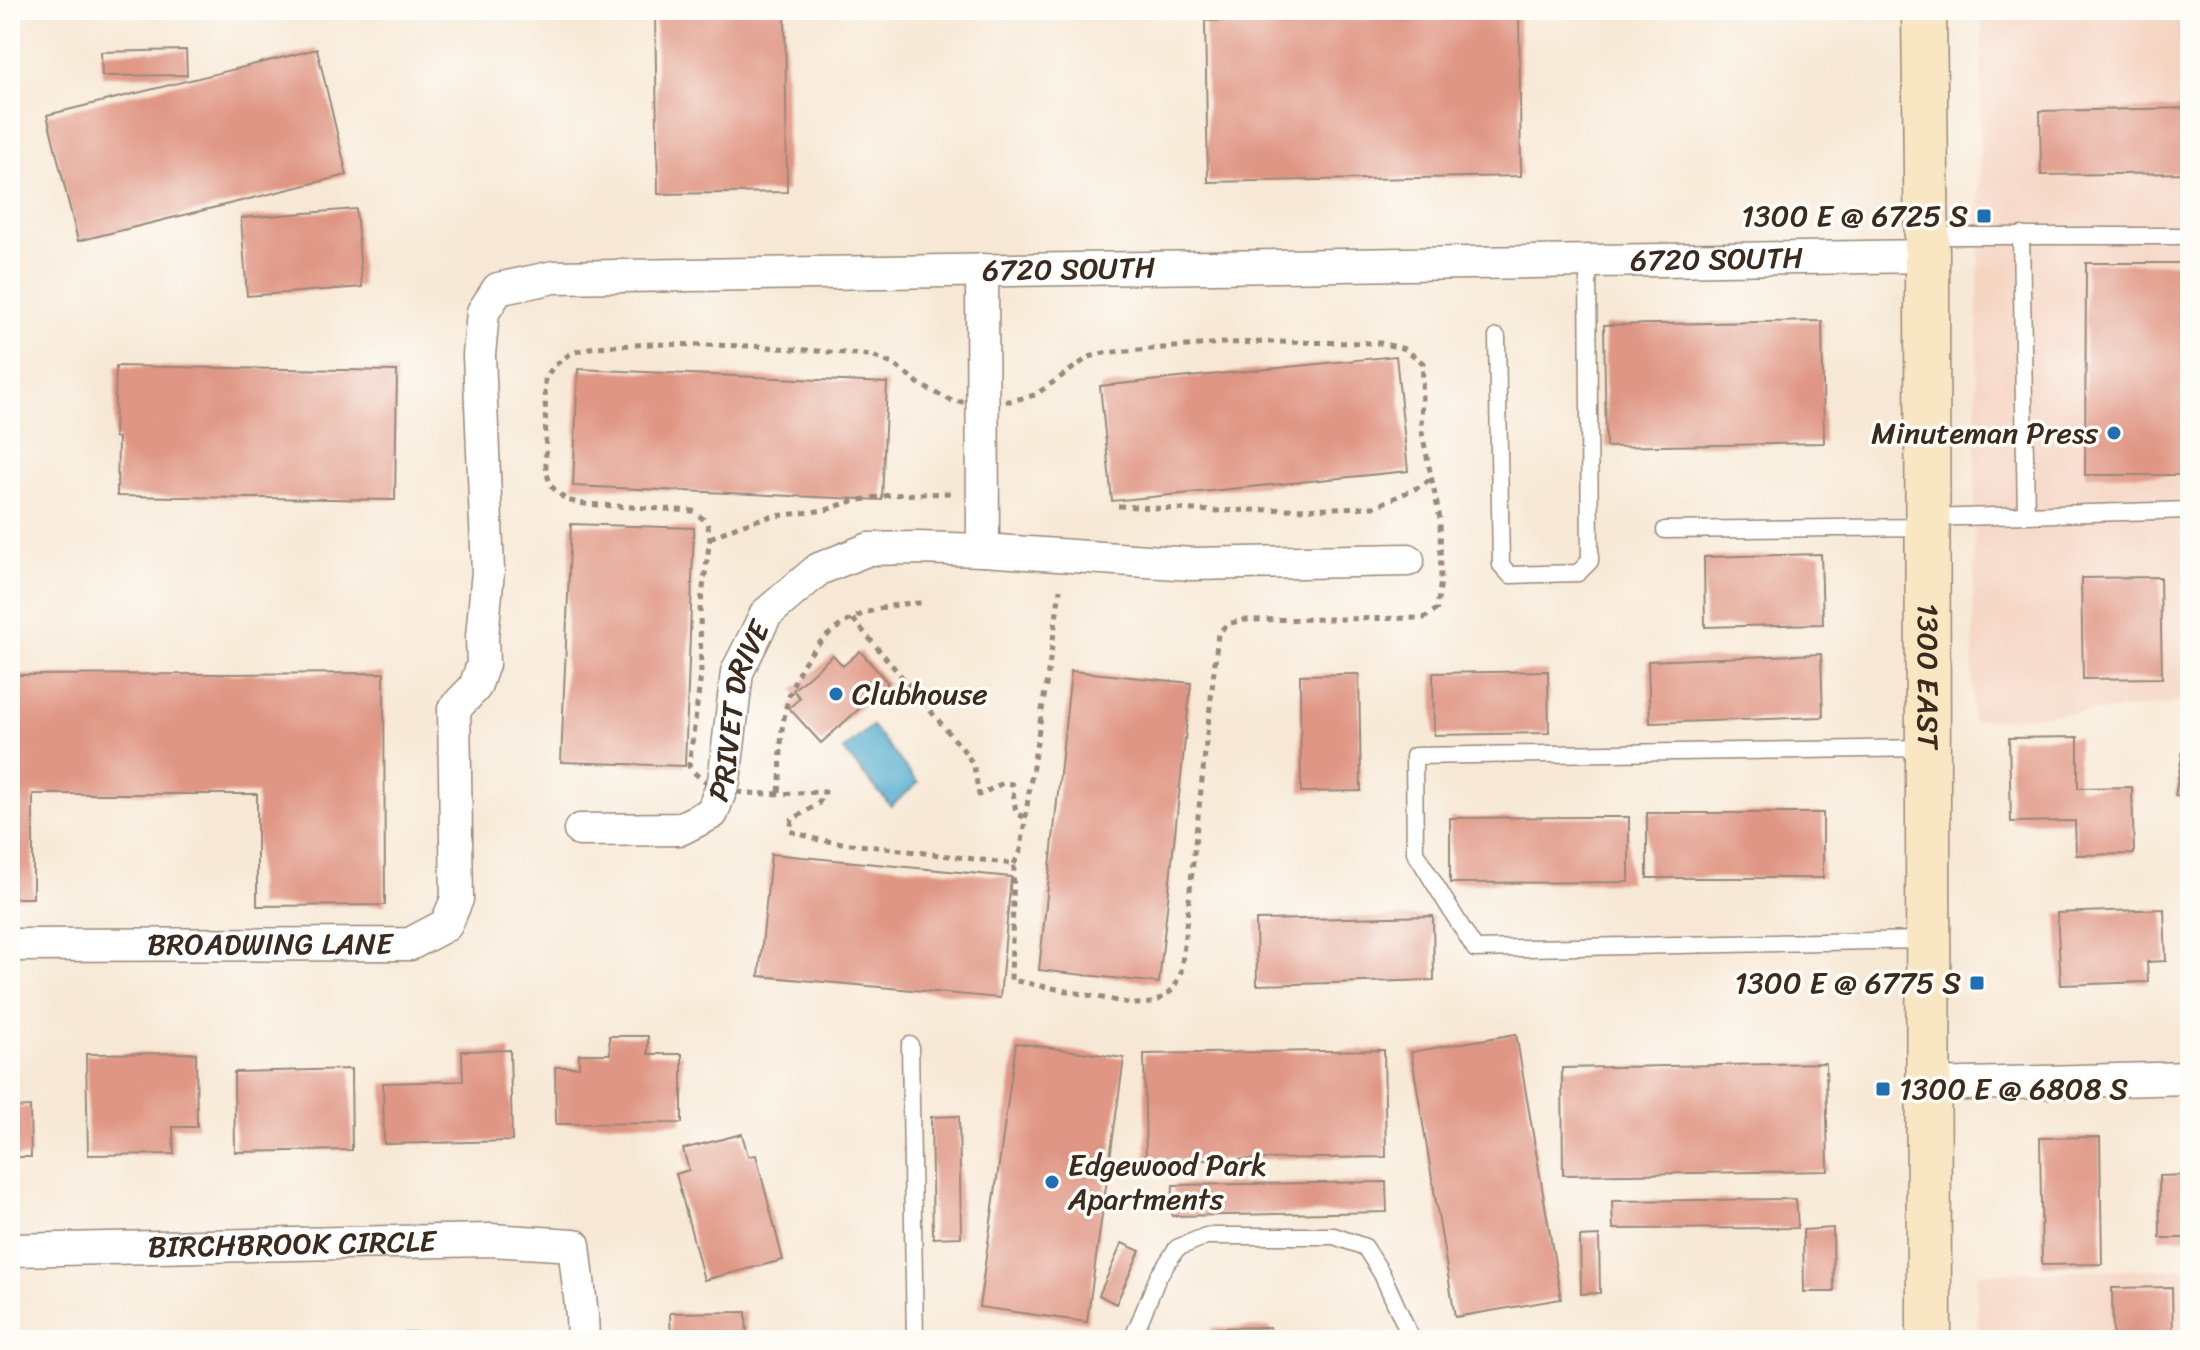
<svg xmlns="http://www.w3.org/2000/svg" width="2200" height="1350" font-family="Sriracha,sans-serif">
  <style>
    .built { fill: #f5d3c1 }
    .water { fill: #4ea8cc; stroke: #446975; stroke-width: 2 }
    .building { fill: #e09684 }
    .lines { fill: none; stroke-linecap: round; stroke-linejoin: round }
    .service-casing { stroke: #99897a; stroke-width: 19 }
    .minor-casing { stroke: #99897a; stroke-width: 35 }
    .secondary-casing { stroke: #99897a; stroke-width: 47 }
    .path { stroke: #99897a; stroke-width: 5; stroke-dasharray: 6 6; stroke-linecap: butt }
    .service { stroke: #fff; stroke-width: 16 }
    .minor { stroke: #fff; stroke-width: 32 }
    .secondary { stroke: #f9e7c3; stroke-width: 44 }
    .poi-dot { fill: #1f6fb2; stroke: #fdfcf7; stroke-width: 3 }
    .labels { text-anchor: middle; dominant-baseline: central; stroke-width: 7; stroke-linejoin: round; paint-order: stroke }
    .poi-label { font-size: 30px; fill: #3b2a1e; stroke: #fdfcf7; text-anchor: end }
    .street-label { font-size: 30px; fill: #3b2a1e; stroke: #fdfcf7 }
  </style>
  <rect width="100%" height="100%" fill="#fdfcf7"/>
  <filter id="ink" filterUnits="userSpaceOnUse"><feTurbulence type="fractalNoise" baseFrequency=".0125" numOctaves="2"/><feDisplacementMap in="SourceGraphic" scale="16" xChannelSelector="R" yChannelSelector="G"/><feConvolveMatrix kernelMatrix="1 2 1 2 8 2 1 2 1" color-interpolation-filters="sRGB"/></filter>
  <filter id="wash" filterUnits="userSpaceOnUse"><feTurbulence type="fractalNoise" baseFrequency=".006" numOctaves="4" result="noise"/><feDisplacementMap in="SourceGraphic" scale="32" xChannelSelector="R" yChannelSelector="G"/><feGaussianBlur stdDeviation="1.8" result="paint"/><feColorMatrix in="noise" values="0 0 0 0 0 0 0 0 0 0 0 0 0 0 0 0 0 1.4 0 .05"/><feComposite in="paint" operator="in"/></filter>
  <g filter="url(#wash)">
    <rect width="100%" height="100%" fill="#f7e8d5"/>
    <g class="built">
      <path d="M1982,10H2190V700L2137,708L1972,721Z"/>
      <path d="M2188,1268L2189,1340H1978L1977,1273Z"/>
    </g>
    <path class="water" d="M872,726L918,783L891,806L843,750Z"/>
    <g id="blocks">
      <g class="building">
        <path d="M655,10H785L787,192L658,194Z"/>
        <path d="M1519,16L1521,176L1208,182L1205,21Z"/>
        <path d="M317,49L347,175L78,241L47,115Z"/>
        <path d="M186,50L187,75L102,76L101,52Z"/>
        <path d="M2190,108V173L2041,175L2040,111Z"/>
        <path d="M356,209L362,287L247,296L241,218Z"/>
        <path d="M2086,263H2190V475H2085Z"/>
        <path d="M1822,321L1824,443L1606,447L1604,325Z"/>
        <path d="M1396,356L1408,471L1112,501L1100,386Z"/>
        <path d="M116,366L397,371L395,500L117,496L118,438L114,437Z"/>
        <path d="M578,369L887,383L882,500L573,486Z"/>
        <path d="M571,524L694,528L685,766L561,762Z"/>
        <path d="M1821,554L1823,624L1705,627L1704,557Z"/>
        <path d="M2160,577L2162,678L2083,679L2081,578Z"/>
        <path d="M860,651L888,683L821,743L789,708L800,698L793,690L833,655L843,666Z"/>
        <path d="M1821,654L1823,717L1650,723L1648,661Z"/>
        <path d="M1071,671L1191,683L1159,983L1039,970Z"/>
        <path d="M1548,671L1549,733L1434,735L1433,673Z"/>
        <path d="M384,673L385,905L257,906V794H33V898H10V675Z"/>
        <path d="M1359,674L1361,791L1301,792L1300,675Z"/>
        <path d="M2078,737V788L2132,787L2134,854L2076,855L2075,821L2011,822L2009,738Z"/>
        <path d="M2184,744L2190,745V798L2175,796Z"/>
        <rect x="1647" y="813" width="176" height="65"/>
        <path d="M1584,817H1629V882L1450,883V818Z"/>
        <path d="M771,854L1011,877L1000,998L759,976Z"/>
        <path d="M2164,909L2166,961L2147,962L2148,982L2061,985L2057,913Z"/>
        <path d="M1433,916L1434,980L1257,985L1256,920Z"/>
        <path d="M1516,1034L1561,1299L1455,1317L1411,1052Z"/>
        <path d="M609,1036H648V1054H682V1123L556,1124L555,1067H579V1054H610Z"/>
        <path d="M1016,1043L1124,1058L1087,1322L979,1307Z"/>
        <path d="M510,1050L512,1141L384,1144L383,1083L463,1081L462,1051Z"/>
        <path d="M1384,1050L1386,1157L1146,1161L1144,1054Z"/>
        <path d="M196,1053L197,1127H173L174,1154L88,1155L86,1054Z"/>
        <path d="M1826,1063L1828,1171L1563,1175L1562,1068Z"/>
        <path d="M351,1069L352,1150L235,1152L234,1072Z"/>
        <path d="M10,1084H13V1108L30,1107L31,1157H10Z"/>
        <path d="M959,1116L961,1237L933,1238L931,1117Z"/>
        <path d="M742,1134L748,1156L756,1155L783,1260L704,1280L676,1174L689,1170L683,1149Z"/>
        <path d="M2100,1137L2102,1264L2042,1265L2040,1138Z"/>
        <path d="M2190,1175V1238H2160L2159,1176Z"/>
        <path d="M1386,1182L1387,1212L1172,1216L1173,1185Z"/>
        <path d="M1796,1199L1798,1228L1613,1229L1612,1201Z"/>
        <path d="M1833,1228L1834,1292H1804L1803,1230Z"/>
        <path d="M1599,1236L1600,1293L1581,1294L1580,1237Z"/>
        <path d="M1122,1243L1140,1251L1116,1304L1099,1295Z"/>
        <path d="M2172,1287L2173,1340H2113L2112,1288Z"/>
        <path d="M746,1312L747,1340H671L670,1313Z"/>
        <path d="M1270,1327L1272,1337H1284V1340H1211V1328Z"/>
        <rect x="406" y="1332" width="65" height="8"/>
        <path d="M47,1334V1340H10V1335Z"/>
      </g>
    </g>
  </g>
  <g filter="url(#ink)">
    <use href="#blocks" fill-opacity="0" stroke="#99897a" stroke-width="2"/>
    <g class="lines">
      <g class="service-casing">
        <g id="service">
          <path d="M2021,235L2026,515"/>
          <path d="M1928,236H2190"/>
          <path d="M1497,337L1501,565L1510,575L1578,573L1590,561L1588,262"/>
          <path d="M1928,518L2190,510"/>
          <path d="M1665,530L1927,527"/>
          <path d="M1925,940L1475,949L1415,852L1414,756L1926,748"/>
          <path d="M910,1045L915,1340"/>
          <path d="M1132,1340L1158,1277L1177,1248L1206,1236H1334L1365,1247L1382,1274L1412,1340"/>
        </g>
      </g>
      <g class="minor-casing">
        <g id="minor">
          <path d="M982,270L983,550"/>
          <path id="s1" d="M580,830L680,829L712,813L724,781L737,672L766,614L819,569L869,549L916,548L983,550L1192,564L1408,560"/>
          <path id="s2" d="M10,945L410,944L446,925L457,899L454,709L475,687L483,664L482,637L488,571L479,355L483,312L498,289L554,277L1927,256"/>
          <path d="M1928,1085L2190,1078"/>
          <path id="s3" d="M10,1250L491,1240L574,1245L582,1315L583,1340"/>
        </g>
      </g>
      <g class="secondary-casing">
        <g id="secondary">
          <path id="s4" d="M1924,10L1927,256L1929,1340"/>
        </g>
      </g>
      <g class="path">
        <path d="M1268,342L1380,343L1405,349L1423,363L1421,428L1440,519L1441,580L1437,609L1424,618L1244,620L1227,624L1218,634L1181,972L1173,990L1154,1003L1133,1004L1011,980L1014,864L819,840L790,831L792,820L818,804L825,792C783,792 715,804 689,766L701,675L700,610L710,538L707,522L693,511L585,504L566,500L551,486L546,471L545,378L555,365L571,353L594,347L652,344L753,346L870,355L895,365L922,386L954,402L1010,401L1035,395L1089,357L1104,353L1224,343Z"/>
        <path d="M1118,506L1214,511L1374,507L1421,486L1430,479"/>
        <path d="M710,538L740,525L768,517L826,510L849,502L890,495L951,493"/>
        <path d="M853,619L966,753L974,766L979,795L1003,783L1012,784L1016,813L1025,818"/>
        <path d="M779,792C782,768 779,742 784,718C796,645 848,604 921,603"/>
        <path d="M1014,864L1021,850C1032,763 1049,676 1060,589"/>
      </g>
      <use href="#service" class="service"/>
      <use href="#minor" class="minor"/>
      <use href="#secondary" class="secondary"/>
    </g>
  </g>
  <g class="poi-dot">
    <rect x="1976" y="208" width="16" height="16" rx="4"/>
    <circle cx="2114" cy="433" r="8"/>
    <circle cx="836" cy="694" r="8"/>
    <rect x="1969" y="975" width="16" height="16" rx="4"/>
    <rect x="1875" y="1081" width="16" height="16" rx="4"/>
    <circle cx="1052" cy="1182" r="8"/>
  </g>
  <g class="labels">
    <g class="poi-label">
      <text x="1968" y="216">1300 E @ 6725 S</text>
      <text x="2098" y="433">Minuteman Press</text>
      <text x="852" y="694" text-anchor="start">Clubhouse</text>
      <text x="1961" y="983">1300 E @ 6775 S</text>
      <text x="1899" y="1089" text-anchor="start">1300 E @ 6808 S</text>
      <text x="1068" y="1165" text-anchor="start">Edgewood Park<tspan x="1068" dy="34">Apartments</tspan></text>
    </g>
    <g class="street-label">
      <text stroke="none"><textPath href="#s2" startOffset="2314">6720 SOUTH</textPath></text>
      <text stroke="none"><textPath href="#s2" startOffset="1666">6720 SOUTH</textPath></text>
      <text stroke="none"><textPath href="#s4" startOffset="666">1300 EAST</textPath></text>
      <text stroke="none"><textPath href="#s1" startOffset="242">PRIVET DRIVE</textPath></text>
      <text stroke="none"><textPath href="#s2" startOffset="260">BROADWING LANE</textPath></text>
      <text stroke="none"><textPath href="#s3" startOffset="282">BIRCHBROOK CIRCLE</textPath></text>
    </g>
  </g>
  <rect width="2200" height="1350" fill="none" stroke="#fdfcf7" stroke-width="40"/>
</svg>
